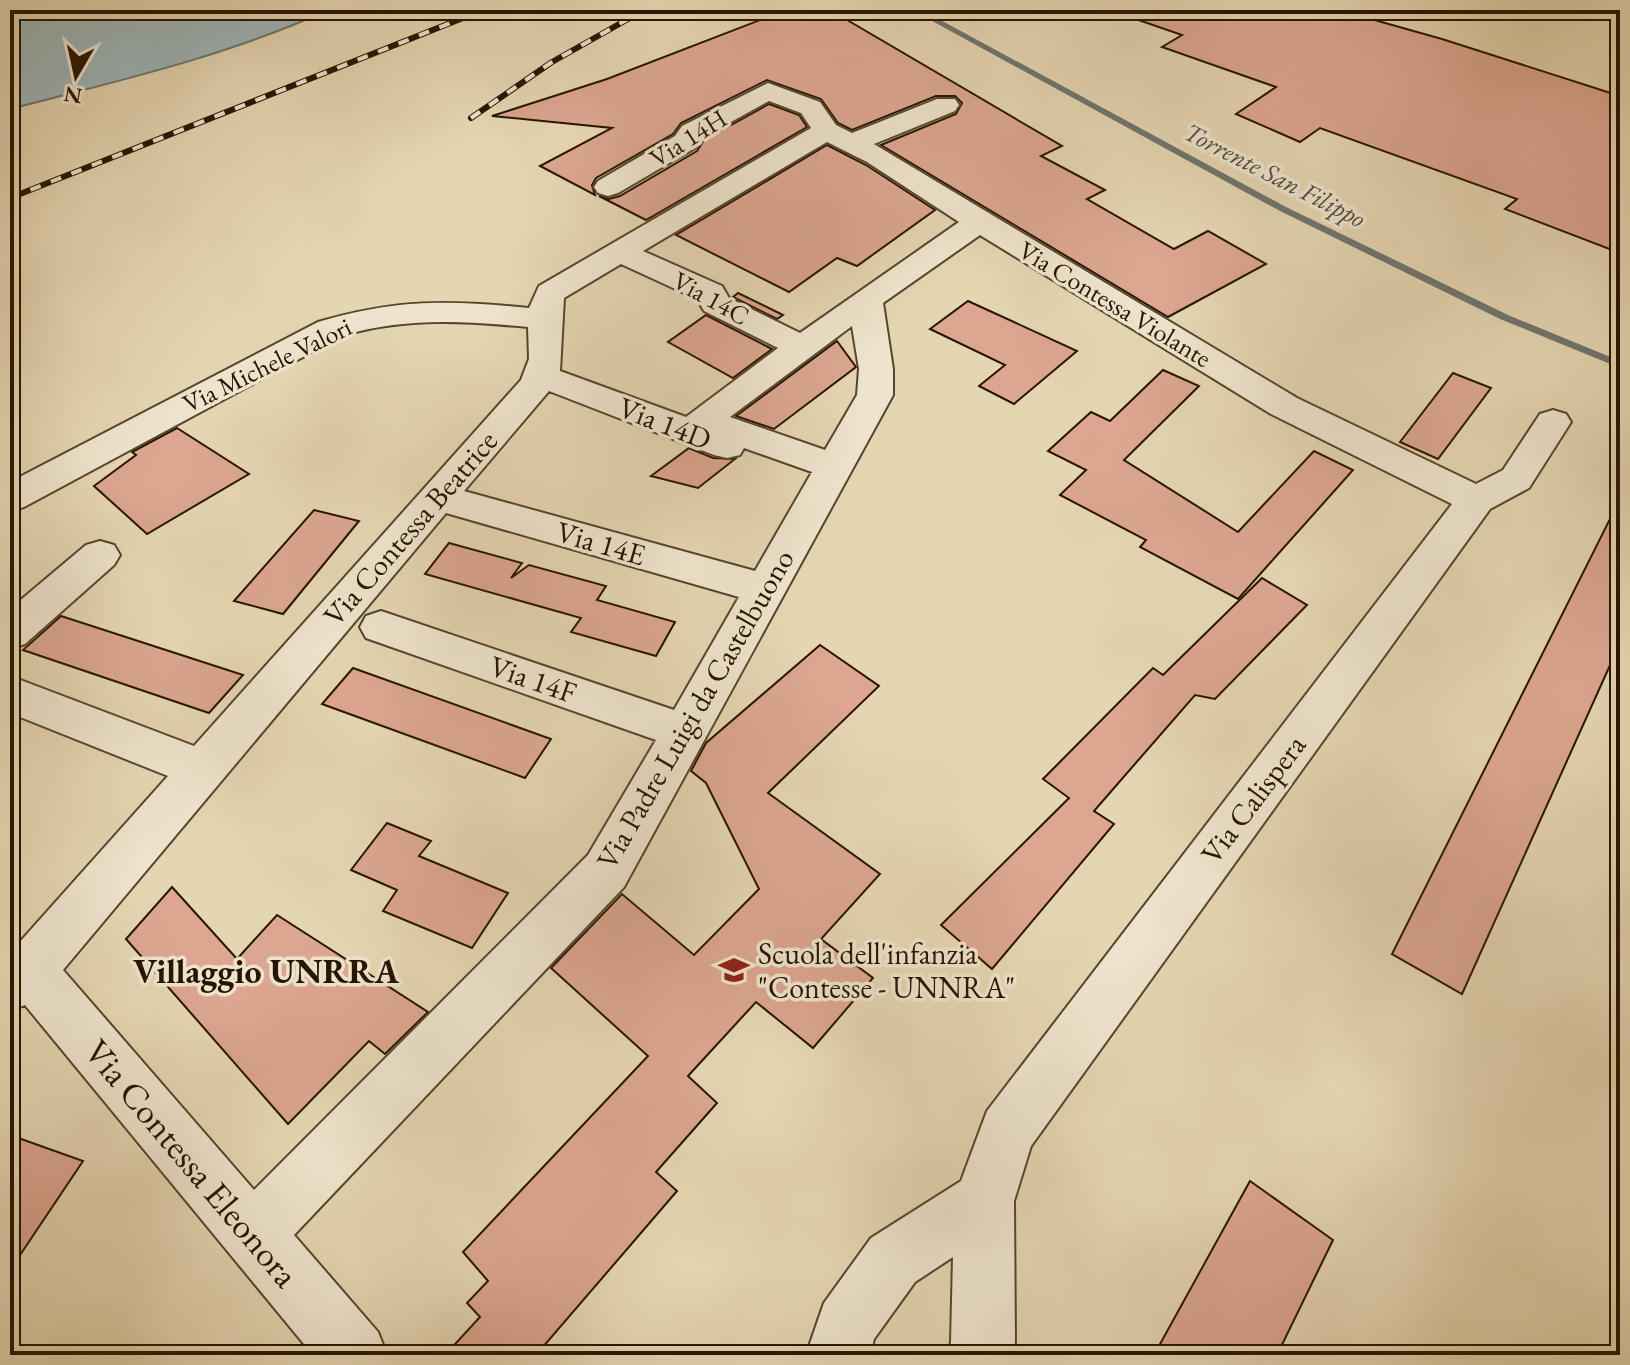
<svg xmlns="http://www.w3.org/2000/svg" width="1630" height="1365" font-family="'EB Garamond',serif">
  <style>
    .water { fill: #9db6b9; stroke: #6e766f; stroke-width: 2 }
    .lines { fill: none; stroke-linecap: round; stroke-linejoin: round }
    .stream { fill: #6e766f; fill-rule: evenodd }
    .building { fill: #dca690; stroke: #271501; stroke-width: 2 }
    .street-casing { stroke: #56452d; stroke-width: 4 }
    .street { fill: #eee4cd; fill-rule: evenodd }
    .rail-casing { stroke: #271501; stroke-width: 6 }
    .rail { stroke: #eee4cd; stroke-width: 4; stroke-dasharray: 11; stroke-linecap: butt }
    .labels { text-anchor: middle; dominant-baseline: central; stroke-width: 7; stroke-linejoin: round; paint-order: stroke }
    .far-street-label { font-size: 26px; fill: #271501; stroke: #eee4cd }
    .far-water-label { font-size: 26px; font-style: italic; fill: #504d41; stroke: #eee4cd }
    .street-label { font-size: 30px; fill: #271501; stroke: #eee4cd }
    .poi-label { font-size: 30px; fill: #271501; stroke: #eee4cd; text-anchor: start }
    .quarter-label { font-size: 34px; font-weight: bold; fill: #271501; stroke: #eee4cd }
    .near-street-label { font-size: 36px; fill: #271501; stroke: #eee4cd }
  </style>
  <rect width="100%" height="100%" fill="#e5d6b2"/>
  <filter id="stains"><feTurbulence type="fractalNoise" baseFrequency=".0025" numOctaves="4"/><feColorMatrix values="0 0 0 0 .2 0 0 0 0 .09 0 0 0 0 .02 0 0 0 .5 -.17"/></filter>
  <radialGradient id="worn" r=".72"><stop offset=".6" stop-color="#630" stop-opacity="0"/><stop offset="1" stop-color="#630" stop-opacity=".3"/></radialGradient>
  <path class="water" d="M10,10H328C227,56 118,81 10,109Z"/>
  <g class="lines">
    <path class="stream" d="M912,10H922L1286,207L1508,315L1620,361V368L1500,319L1280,211Z"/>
  </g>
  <g class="building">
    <path d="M786,10H830L1062,146L1041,156L1105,190L1087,199L1174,249L1208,231L1266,264L1168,317L881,145L956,114L962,103L955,96H936L852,130L838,123L821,99L767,80L681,123L673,134L596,178L592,185L595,195L540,166L612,128L492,116L607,79Z"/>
    <path d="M1128,10H1339L1442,39L1620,96V253L1505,209L1517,199L1320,128L1300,142L1236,114L1276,87L1162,47L1182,35L1127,16Z"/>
    <path d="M769,104L799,115L807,127L646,220L599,196L609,199L620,196L697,151L704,140Z"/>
    <path d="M827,145L866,165L935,210L857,266L837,258L789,292L676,235Z"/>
    <path d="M738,293L783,315L777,319L733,297Z"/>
    <path d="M968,301L1077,351L1014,404L979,386L1005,365L930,329Z"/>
    <path d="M706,315L772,349L733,378L668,342Z"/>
    <path d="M837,341L856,367L774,429L736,416Z"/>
    <path d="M1163,370L1199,386L1124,460L1238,532L1314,451L1353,470L1238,599L1140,547L1146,540L1060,495L1086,470L1048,451L1091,412L1110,421Z"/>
    <path d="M1453,373L1491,388L1438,459L1400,442Z"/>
    <path d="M177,428L249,474L147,534L94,486L136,455L132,452Z"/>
    <path d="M689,448L713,458L735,459L698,488L651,476Z"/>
    <path d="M1620,499V643L1462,994L1392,954Z"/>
    <path d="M314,510L359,521L283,614L234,601Z"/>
    <path d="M449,543L522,563L511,578L529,565L606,586L597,600L675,622L656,656L571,632L581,618L425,574Z"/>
    <path d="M1262,578L1307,605L1215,699L1195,695L1094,811L1114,824L992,969L941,925L1069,798L1043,779L1153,668L1163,675Z"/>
    <path d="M61,616L243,675L209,713L23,650Z"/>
    <path d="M820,645L879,686L768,793L880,874L821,939L873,978L813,1048L756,1002L688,1076L717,1103L656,1172L677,1191L536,1355H445L480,1317L467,1303L488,1281L463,1252L648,1056L551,968L622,894L694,955L759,889L706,783L691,771L706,743Z"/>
    <path d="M353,668L551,739L525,778L322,704Z"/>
    <path d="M387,823L431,841L419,856L508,893L472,948L383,911L397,890L351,870Z"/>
    <path d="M172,887L237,959L277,915L428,1012L385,1054L369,1041L288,1124L126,939Z"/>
    <path d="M10,1135L83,1161L10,1270Z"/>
    <path d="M1250,1181L1333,1240L1277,1355H1154Z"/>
  </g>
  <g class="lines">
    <g class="street-casing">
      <g id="street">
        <path d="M768,83L820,102L836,125L852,133L937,99H955L959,105L955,111L874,144L1297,398L1476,484L1503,470L1540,414L1553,410L1566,414L1571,422L1529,488L1490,509L1031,1146L1014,1201L1015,1342L1012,1355H948L951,1342L953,1257L915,1282L874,1339L870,1355H806L824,1303L871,1238L961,1181L987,1111L1452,504L1271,414L980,235L883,303L893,369V395L624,887L294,1235L378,1332L387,1355H313L25,1005L10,1011V953L168,776L10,713V676L194,746L521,380L529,359L528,327C464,321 404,317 342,336L24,507L10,511V482L318,322C396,299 449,300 529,308L539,286L811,128L801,113L769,101L702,138L695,148L618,193L608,196L598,193L594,187L598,181L675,136L682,126ZM827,142L867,162L959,222L800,333L729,298L722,286L643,251ZM621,264L697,299L704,311L778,348L686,417L560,371L564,298ZM852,326L859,369L857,395L825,450L730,417ZM549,391L714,455L727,458L740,455L744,448L812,472L755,571L464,491ZM446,513L739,597L674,710L381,611L366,616L360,627L366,638L656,740L588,855L254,1190L63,970Z"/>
        <path d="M100,541L114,545L120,555L114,565L25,644L10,649V609L86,545Z"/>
      </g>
    </g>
    <use href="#street" class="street"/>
    <g class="rail-casing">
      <g id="rail">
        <path d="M471,118L552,62L644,10"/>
        <path d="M10,198L483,10"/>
      </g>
    </g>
    <use href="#rail" class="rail"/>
  </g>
  <defs>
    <g id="school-bare" transform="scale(2.4)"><path d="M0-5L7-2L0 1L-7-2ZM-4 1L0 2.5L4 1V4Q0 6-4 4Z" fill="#8f2418" stroke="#eee4cd" stroke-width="2.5" paint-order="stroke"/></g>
  </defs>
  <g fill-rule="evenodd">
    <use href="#school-bare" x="734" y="970"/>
  </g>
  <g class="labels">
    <g class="far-street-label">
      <text transform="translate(688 138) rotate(-32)">Via 14H</text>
      <text transform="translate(711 298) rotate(29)">Via 14C</text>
      <text transform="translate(1115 304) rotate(31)">Via Contessa Violante</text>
      <text transform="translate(267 365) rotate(-26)">Via Michele Valori</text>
    </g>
    <g class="far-water-label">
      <text transform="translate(1275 175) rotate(27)">Torrente San Filippo</text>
    </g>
    <g class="street-label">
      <text transform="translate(665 423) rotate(21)">Via 14D</text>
      <text transform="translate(410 528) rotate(-49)">Via Contessa Beatrice</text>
      <text transform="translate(601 543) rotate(16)">Via 14E</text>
      <text transform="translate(533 679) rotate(19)">Via 14F</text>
      <text transform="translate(695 709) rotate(-60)">Via Padre Luigi da Castelbuono</text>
      <text transform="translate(1253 799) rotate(-53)">Via Calispera</text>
    </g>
    <g class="poi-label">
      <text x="758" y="953">Scuola dell'infanzia<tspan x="758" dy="34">"Contesse - UNNRA"</tspan></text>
    </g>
    <g class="quarter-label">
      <text x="266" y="971">Villaggio UNRRA</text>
    </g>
    <g class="near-street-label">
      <text transform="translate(192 1163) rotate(50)">Via Contessa Eleonora</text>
    </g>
  </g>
  <rect width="1630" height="1365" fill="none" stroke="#e5d6b2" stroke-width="40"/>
  <rect x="12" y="12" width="1606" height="1341" fill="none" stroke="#271501" stroke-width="4"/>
  <rect x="20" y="20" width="1590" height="1325" fill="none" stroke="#271501" stroke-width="2"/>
  <g transform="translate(76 76) rotate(189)" stroke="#eee4cd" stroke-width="6" paint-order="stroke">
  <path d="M0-6L14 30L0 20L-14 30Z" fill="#271501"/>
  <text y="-12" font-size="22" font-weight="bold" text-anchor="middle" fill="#271501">N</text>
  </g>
  <rect width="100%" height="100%" filter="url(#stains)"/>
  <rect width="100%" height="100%" fill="url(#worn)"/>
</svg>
